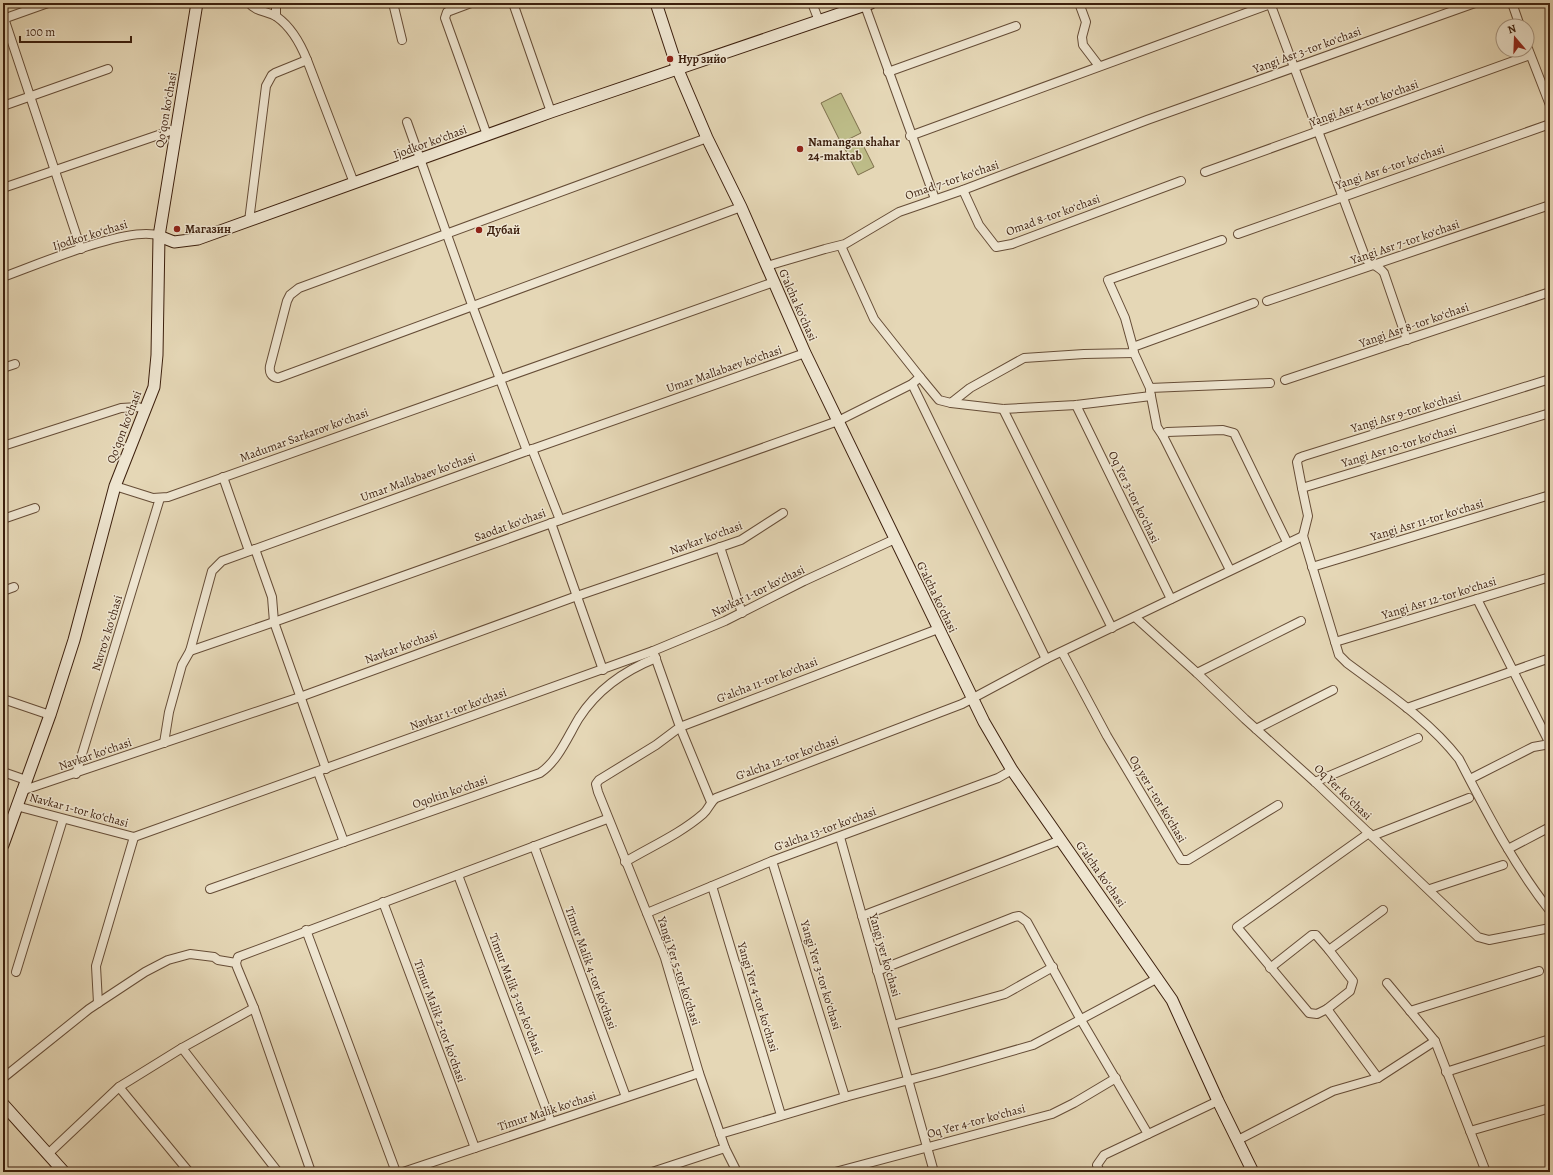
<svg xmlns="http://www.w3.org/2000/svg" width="1553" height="1175" font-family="Alegreya,serif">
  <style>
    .green { fill: #bdbc88; stroke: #7c6e4a }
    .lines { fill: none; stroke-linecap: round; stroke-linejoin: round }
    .street-casing { stroke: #664d37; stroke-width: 10 }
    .secondary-casing { stroke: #3c1f0d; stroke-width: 13 }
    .street { stroke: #eee5d0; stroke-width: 8 }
    .secondary { stroke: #eee5d0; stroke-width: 11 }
    .poi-dot { fill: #8f2418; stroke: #eee5d0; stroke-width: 1.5 }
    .labels { text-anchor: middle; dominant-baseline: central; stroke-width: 3; stroke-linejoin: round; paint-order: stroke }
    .street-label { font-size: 12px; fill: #3c1f0d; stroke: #eee5d0 }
    .poi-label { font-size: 12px; font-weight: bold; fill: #3c1f0d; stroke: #eee5d0; text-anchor: start }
  </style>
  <rect width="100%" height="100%" fill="#e5d7b6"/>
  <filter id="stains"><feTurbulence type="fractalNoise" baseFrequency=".005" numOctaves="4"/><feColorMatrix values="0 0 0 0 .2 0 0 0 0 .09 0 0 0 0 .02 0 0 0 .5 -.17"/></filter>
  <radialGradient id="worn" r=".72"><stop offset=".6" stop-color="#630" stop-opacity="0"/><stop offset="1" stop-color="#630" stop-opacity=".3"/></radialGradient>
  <g class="green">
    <path d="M841,93L861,133L841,143L821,103Z"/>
    <path d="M860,139L874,167L858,175L844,147Z"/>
  </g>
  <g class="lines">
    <g class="street-casing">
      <g id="street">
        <path d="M249,3C256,12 268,11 277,17C291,27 301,45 307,60"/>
        <path d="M276,3V16"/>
        <path d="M393,3L402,40"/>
        <path d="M471,3L447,12L445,18L487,135"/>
        <path d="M513,3L551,112"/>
        <path d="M812,3L819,21"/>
        <path d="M864,3L935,199"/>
        <path d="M1079,3L1086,22L1082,37L1083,45L1099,66"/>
        <path d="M1270,3L1366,259C1371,265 1379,266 1384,273L1407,340"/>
        <path d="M1512,3L1520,26"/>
        <path d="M4,18L81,249"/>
        <path d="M3,19L48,3"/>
        <path d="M1527,46L1550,105"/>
        <path d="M888,72L1016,26"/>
        <path d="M3,106L108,69"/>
        <path d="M407,122L472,305L527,451"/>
        <path d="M910,136L1273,3"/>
        <path d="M707,138L299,288L290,295L287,301L270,366C269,372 271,377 278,378L741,207"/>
        <path d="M1205,172L1530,55"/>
        <path d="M3,188L176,129"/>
        <path d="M963,190L979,225L996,247L1012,244L1181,181"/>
        <path d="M249,221L266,86L272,75L275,73L307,60L354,183"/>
        <path d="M1238,234L1550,124"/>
        <path d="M841,246L874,319L920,377"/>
        <path d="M767,266L825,249L845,244L899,212L963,190L1147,120L1475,3"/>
        <path d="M3,277C34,266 132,224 159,236"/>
        <path d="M1267,301L1550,205"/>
        <path d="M1133,347L1125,318L1108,280L1222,240"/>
        <path d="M1134,353L1150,388L1270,383"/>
        <path d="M3,368L15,364"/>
        <path d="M1285,380L1550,292"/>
        <path d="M912,384L1046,659"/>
        <path d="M1150,391L1157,427L1163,436"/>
        <path d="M951,403L1003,409L1076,405L1151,396"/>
        <path d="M1076,405L1171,599"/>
        <path d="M1003,409L1112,628"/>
        <path d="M1550,413L1302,488L1308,516L1303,536L1339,655L1347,663C1386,692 1429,720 1459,759C1486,811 1513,864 1550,911"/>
        <path d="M3,446L121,408L138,407L146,410"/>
        <path d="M532,449L560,520"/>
        <path d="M223,477L249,551"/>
        <path d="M115,486L153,498L168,497L774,282"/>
        <path d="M1302,488L1297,462L1299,458L1304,456L1550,379"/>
        <path d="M3,519L35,508"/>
        <path d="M551,523L603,670"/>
        <path d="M720,547L742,613"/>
        <path d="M255,549L272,597L274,622L326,769"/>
        <path d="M1312,567L1550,495"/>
        <path d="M1230,570L1163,436L1167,432L1223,430L1234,433L1287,542"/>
        <path d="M3,591L14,587"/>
        <path d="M1135,617L1197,673L1245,719L1315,782L1478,937L1489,940L1550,928"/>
        <path d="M1335,642L1550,577"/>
        <path d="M190,651L274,622L838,421L912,384L920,377L939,400L951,403L970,388L1024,358L1084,354L1134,353L1133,347L1254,303"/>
        <path d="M1062,652L1107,736L1181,860H1188L1278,805"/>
        <path d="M1197,673L1301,621"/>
        <path d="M3,699L50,715"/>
        <path d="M1407,708L1550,658"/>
        <path d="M1256,729L1333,690"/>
        <path d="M164,743L169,712L182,665L190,651L212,571L222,561L527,451L805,353"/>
        <path d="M3,772L26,780"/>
        <path d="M318,772L344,842"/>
        <path d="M76,774L160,498"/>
        <path d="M1470,779L1533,747L1550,744L1477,599"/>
        <path d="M1315,782L1418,738"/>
        <path d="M21,791L300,697L577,596L741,540L783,513"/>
        <path d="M711,802L680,727L938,629"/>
        <path d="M16,806L134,837L653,651L725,621L804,581L895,539"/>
        <path d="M1369,833L1237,927L1309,1013L1317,1014L1327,1009L1378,1078"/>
        <path d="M1372,836L1469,798"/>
        <path d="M840,837L934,1172"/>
        <path d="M534,846L626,1097"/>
        <path d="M1508,849L1550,827"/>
        <path d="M772,861L845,1097"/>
        <path d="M625,862C650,847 680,834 703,814C709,809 710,802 716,798L962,704L1046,659L1303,536"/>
        <path d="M458,875L551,1122"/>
        <path d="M712,886L781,1115"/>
        <path d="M210,889L540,773C558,761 568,736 579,718C597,690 626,670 656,658"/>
        <path d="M1430,889L1503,865"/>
        <path d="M383,902L475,1148"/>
        <path d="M647,913L772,861L998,778L1012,770"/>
        <path d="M862,916L1061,840"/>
        <path d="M306,930L396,1172"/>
        <path d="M1270,968L1312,935H1316L1329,950"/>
        <path d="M877,971L1014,917L1019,916L1027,922L1081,1020L1148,1134"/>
        <path d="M16,972L63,819"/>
        <path d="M1387,983L1435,1041L1486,1172"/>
        <path d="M98,1003L96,966L134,837"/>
        <path d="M1327,1009L1350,991L1353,981L1329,950L1383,910"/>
        <path d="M1410,1011L1539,971"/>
        <path d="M893,1025L1005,994L1053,967"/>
        <path d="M182,1048L278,1172"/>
        <path d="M1446,1072L1550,1039"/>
        <path d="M3,1078L89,1009L145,972L168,960L190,954L214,957L218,960L236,963"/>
        <path d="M119,1087L189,1172"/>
        <path d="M1470,1131L1550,1108"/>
        <path d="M720,1134L845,1097L939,1072L1033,1045L1158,978"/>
        <path d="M1238,1140L1333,1091L1378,1078L1435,1041"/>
        <path d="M725,1148L737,1172"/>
        <path d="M48,1154L119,1087L182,1048L254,1008"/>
        <path d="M311,1172L254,1008L237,967L236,963L238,957L607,819"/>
        <path d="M403,1172L699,1073"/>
        <path d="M652,1172L725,1148L699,1073L665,958L598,792L596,784L599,780L656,745L680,727L653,651"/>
        <path d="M835,1172L1052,1114L1074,1103L1116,1078"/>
        <path d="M1100,1172L1097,1165L1104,1155L1218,1101"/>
      </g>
    </g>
    <g class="secondary-casing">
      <g id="secondary">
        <path d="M656,3L678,70L707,138L741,207L805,353L984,722L1012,770L1172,1000L1218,1101L1253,1172"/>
        <path d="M159,236L174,242L198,239L551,112L871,3"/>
        <path d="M3,845L50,715L74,640L115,486L154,387L157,355L159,236L197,3"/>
        <path d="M3,1104L64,1172"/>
      </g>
    </g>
    <use href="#street" class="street"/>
    <use href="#secondary" class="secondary"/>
  </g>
  <g class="poi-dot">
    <circle cx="670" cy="59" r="4"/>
    <circle cx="800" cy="149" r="4"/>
    <circle cx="177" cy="229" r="4"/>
    <circle cx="479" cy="230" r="4"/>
  </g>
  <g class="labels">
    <g class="street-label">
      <text transform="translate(1307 50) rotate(-20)">Yangi Asr 3-tor koʻchasi</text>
      <text transform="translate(1364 103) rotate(-20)">Yangi Asr 4-tor koʻchasi</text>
      <text transform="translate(166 110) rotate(-80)">Qoʻqon koʻchasi</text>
      <text transform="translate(430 142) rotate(-20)">Ijodkor koʻchasi</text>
      <text transform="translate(1390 167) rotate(-19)">Yangi Asr 6-tor koʻchasi</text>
      <text transform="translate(952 180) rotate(-19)">Omad 7-tor koʻchasi</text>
      <text transform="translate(1053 215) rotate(-20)">Omad 8-tor koʻchasi</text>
      <text transform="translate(90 235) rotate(-17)">Ijodkor koʻchasi</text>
      <text transform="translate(1405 242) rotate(-19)">Yangi Asr 7-tor koʻchasi</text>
      <text transform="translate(798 305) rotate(66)">Gʻalcha koʻchasi</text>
      <text transform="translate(1414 325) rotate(-19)">Yangi Asr 8-tor koʻchasi</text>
      <text transform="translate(724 369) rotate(-19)">Umar Mallabaev koʻchasi</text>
      <text transform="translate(1406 412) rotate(-17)">Yangi Asr 9-tor koʻchasi</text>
      <text transform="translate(124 427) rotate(-69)">Qoʻqon koʻchasi</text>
      <text transform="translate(304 435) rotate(-20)">Madumar Sarkarov koʻchasi</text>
      <text transform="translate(1399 446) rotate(-17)">Yangi Asr 10-tor koʻchasi</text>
      <text transform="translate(418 477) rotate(-20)">Umar Mallabaev koʻchasi</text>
      <text transform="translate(1134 497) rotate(64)">Oq Yer 3-tor koʻchasi</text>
      <text transform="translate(1427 520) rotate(-17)">Yangi Asr 11-tor koʻchasi</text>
      <text transform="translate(510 525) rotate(-20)">Saodat koʻchasi</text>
      <text transform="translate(706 538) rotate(-20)">Navkar koʻchasi</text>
      <text transform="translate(758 591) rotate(-26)">Navkar 1-tor koʻchasi</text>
      <text transform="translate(937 597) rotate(64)">Gʻalcha koʻchasi</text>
      <text transform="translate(1439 598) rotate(-17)">Yangi Asr 12-tor koʻchasi</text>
      <text transform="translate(107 633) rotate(-73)">Navroʻz koʻchasi</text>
      <text transform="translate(401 647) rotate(-20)">Navkar koʻchasi</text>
      <text transform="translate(767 680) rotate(-21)">Gʻalcha 11-tor koʻchasi</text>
      <text transform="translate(458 709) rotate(-20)">Navkar 1-tor koʻchasi</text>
      <text transform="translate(95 754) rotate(-19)">Navkar koʻchasi</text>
      <text transform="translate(787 758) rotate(-20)">Gʻalcha 12-tor koʻchasi</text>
      <text transform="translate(450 792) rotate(-19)">Oqoltin koʻchasi</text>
      <text transform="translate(1343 792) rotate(44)">Oq Yer koʻchasi</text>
      <text transform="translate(1158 799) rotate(59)">Oq yer 1-tor koʻchasi</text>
      <text transform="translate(79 810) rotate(15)">Navkar 1-tor koʻchasi</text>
      <text transform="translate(825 829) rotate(-20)">Gʻalcha 13-tor koʻchasi</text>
      <text transform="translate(1101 874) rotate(55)">Gʻalcha koʻchasi</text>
      <text transform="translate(885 955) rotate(74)">Yangi yer koʻchasi</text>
      <text transform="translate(591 968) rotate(70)">Timur Malik 4-tor koʻchasi</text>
      <text transform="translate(679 971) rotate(72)">Yangi Yer 5-tor koʻchasi</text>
      <text transform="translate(821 975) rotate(73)">Yangi Yer 3-tor koʻchasi</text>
      <text transform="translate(516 994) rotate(69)">Timur Malik 3-tor koʻchasi</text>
      <text transform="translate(758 997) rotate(73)">Yangi Yer 4-tor koʻchasi</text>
      <text transform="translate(440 1021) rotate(70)">Timur Malik 2-tor koʻchasi</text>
      <text transform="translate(547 1111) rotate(-18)">Timur Malik koʻchasi</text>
      <text transform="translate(976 1121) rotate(-15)">Oq Yer 4-tor koʻchasi</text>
    </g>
    <g class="poi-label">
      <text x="678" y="59">Нур зийо</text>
      <text x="808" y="142">Namangan shahar<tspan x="808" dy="14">24-maktab</tspan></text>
      <text x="185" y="229">Магазин</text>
      <text x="487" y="230">Дубай</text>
    </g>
  </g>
  <rect width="1553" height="1175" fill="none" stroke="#e5d7b6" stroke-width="16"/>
  <rect x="4" y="4" width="1545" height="1167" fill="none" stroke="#3c1f0d" stroke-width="2"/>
  <rect x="8" y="8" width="1537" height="1159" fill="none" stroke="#3c1f0d"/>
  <g transform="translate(1515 38) rotate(341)"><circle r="19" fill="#eee5d0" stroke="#a79682"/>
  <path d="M0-3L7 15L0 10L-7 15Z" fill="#8f2418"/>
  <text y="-6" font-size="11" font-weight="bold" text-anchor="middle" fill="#3c1f0d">N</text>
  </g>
  <path d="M20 36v6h111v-6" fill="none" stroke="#3c1f0d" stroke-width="2"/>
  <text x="26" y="36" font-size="12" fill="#3c1f0d" stroke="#eee5d0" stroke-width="3" paint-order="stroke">100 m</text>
  <rect width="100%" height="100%" filter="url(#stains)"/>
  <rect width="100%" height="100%" fill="url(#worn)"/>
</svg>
